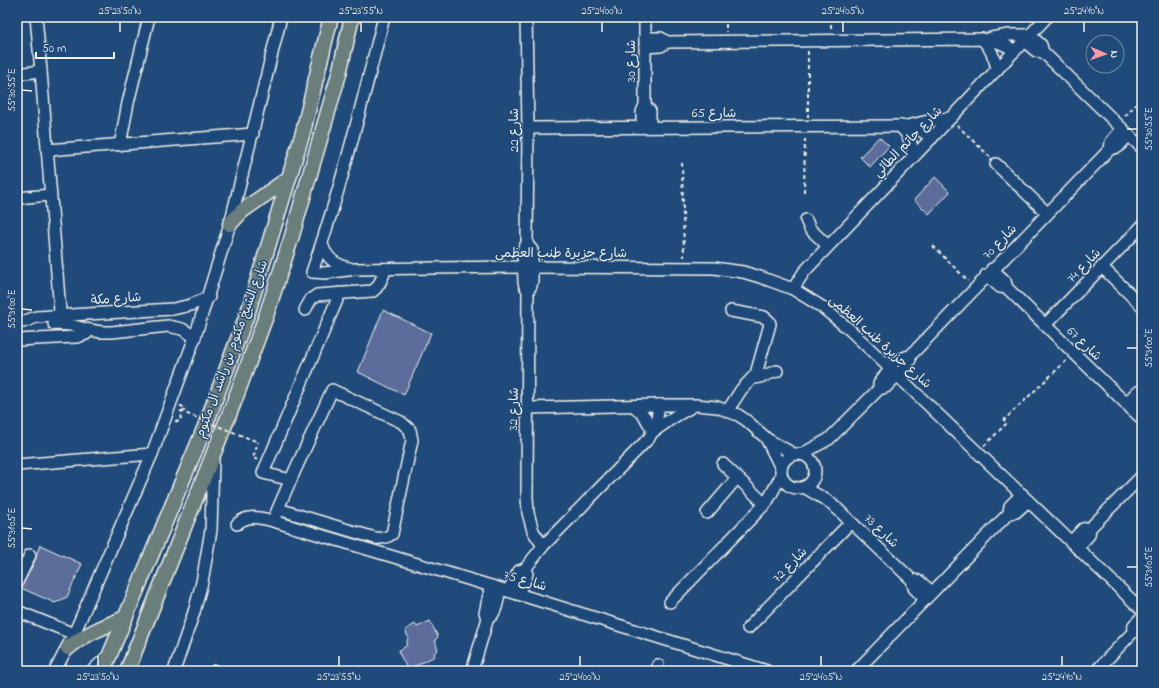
<svg xmlns="http://www.w3.org/2000/svg" width="1159" height="688" font-family="'Indie Flower','Playpen Sans Arabic',sans-serif">
  <style>
    .building { fill: #5d6d9b; stroke: #f4f1e8 }
    .lines { fill: none; stroke-linecap: round; stroke-linejoin: round }
    .minor-casing { stroke: #f4f1e8; stroke-width: 14 }
    .major-casing { stroke: #f4f1e8; stroke-width: 17 }
    .path { stroke: #f4f1e8; stroke-width: 2; stroke-dasharray: 4 3; stroke-linecap: butt }
    .minor { stroke: #1f4a7a; stroke-width: 11 }
    .major { stroke: #6a7f7c; stroke-width: 14 }
    .path-bridge { stroke: #f4f1e8; stroke-width: 2; stroke-dasharray: 4 3; stroke-linecap: butt }
    .ticks { fill: none; stroke: #f4f1e8; stroke-width: 1.5 }
    .labels { text-anchor: middle; dominant-baseline: central; stroke-width: 3; stroke-linejoin: round; paint-order: stroke }
    .street-label { font-size: 13px; fill: #f4f1e8; stroke: #1f4a7a }
    .neatline { fill: none; stroke: #f4f1e8; stroke-width: 1.5 }
    .ticks-label { font-size: 10px; text-anchor: middle; fill: #f4f1e8 }
  </style>
  <rect width="100%" height="100%" fill="#1f4a7a"/>
  <filter id="ink" filterUnits="userSpaceOnUse"><feTurbulence type="fractalNoise" baseFrequency=".025" numOctaves="2"/><feDisplacementMap in="SourceGraphic" scale="8" xChannelSelector="R" yChannelSelector="G"/><feConvolveMatrix kernelMatrix="1 2 1 2 8 2 1 2 1" color-interpolation-filters="sRGB"/></filter>
  <g filter="url(#ink)">
    <g class="building">
      <path d="M879,137L889,146L870,167L860,157Z"/>
      <path d="M935,177L950,192L929,214L914,200Z"/>
      <path d="M383,310L431,333L404,395L358,372Z"/>
      <path d="M40,545L82,564L67,597L55,603L21,588L36,558L37,553Z"/>
      <path d="M430,621L438,637L435,640L438,650L434,653L435,656L408,670L398,651L406,646L408,637L405,630L415,624L417,627Z"/>
    </g>
    <g class="lines">
      <g class="minor-casing">
        <g id="minor">
          <path d="M36,17L41,71L61,324"/>
          <path d="M384,17C362,103 341,189 312,272L325,273L355,269L523,267L714,268L743,272L760,277L793,289L822,307L850,330L1142,610"/>
          <path d="M526,17L528,128L527,244L524,248L523,253L524,282L525,286L528,290"/>
          <path d="M645,38H661L667,42L982,39C995,40 1004,43 1015,51"/>
          <path d="M991,38L1009,35H1030L1041,45L1043,52L1142,148"/>
          <path d="M982,39C991,48 995,57 997,70"/>
          <path d="M1024,41L1036,51L1043,52"/>
          <path d="M645,47L661,46L667,42"/>
          <path d="M17,74L41,71"/>
          <path d="M645,105L650,111V127"/>
          <path d="M900,126C909,135 913,144 913,157"/>
          <path d="M907,126L928,121L950,118"/>
          <path d="M642,127V112L645,105V17"/>
          <path d="M528,128L900,126L920,130L932,138"/>
          <path d="M120,145L128,103L149,17"/>
          <path d="M1110,149L1111,142L1122,129"/>
          <path d="M47,150L253,134"/>
          <path d="M996,164L1047,213"/>
          <path d="M17,198L50,195"/>
          <path d="M806,220L810,229L828,246"/>
          <path d="M322,244C326,258 335,265 349,268"/>
          <path d="M527,244L532,250V281L531,286L528,290L527,497L528,513L533,531L543,546"/>
          <path d="M1102,267L1142,306"/>
          <path d="M992,269L1005,281L1007,288L1142,419"/>
          <path d="M986,275L1000,287L1007,288"/>
          <path d="M793,289L804,272L818,257L1047,17"/>
          <path d="M305,310L311,299L317,295L373,291C380,286 382,277 386,269"/>
          <path d="M23,322L36,317L173,309L191,305L209,297"/>
          <path d="M54,324L70,325L90,330L101,332H112L168,326L182,329L195,337"/>
          <path d="M1045,325L1142,226"/>
          <path d="M17,340L77,337L86,334L90,330"/>
          <path d="M754,378L760,377L777,371"/>
          <path d="M879,389V384L881,380C889,372 898,357 910,356L1110,149L1118,147L1129,135"/>
          <path d="M1126,404L1136,393L1142,390"/>
          <path d="M634,406L645,417L653,431"/>
          <path d="M528,408L659,405H696L717,407L738,415L747,421L767,439L794,454"/>
          <path d="M728,410L741,390L756,374L770,324L769,321L764,317L731,311"/>
          <path d="M1132,410L1142,400"/>
          <path d="M654,431L674,417L693,406"/>
          <path d="M767,440L781,468"/>
          <circle cx="798" cy="471" r="17"/>
          <path d="M802,454L829,439L879,389L886,387L907,365L910,360V356"/>
          <path d="M723,464L765,504"/>
          <path d="M17,465L152,454"/>
          <path d="M291,480L263,473L340,293"/>
          <path d="M804,487L831,503L912,580L914,588L925,599"/>
          <path d="M707,513L737,478"/>
          <path d="M1009,513L1010,506L1022,494"/>
          <path d="M273,521C291,476 313,433 332,390L401,422L410,430L412,440L392,534C386,538 382,539 375,538L278,509"/>
          <path d="M237,524C248,514 261,518 273,521L508,591L767,671"/>
          <path d="M1071,542L1083,529L1090,528L1142,476"/>
          <path d="M1077,548L1089,535L1090,528"/>
          <path d="M912,580L919,581L932,592"/>
          <path d="M17,582L30,555"/>
          <path d="M508,591L519,571L525,569L543,546L649,438L656,425L659,405"/>
          <path d="M518,594L527,574L525,569"/>
          <path d="M670,602L767,502L781,476"/>
          <path d="M17,611L74,634"/>
          <path d="M488,618C497,615 498,597 500,589"/>
          <path d="M748,628L851,522"/>
          <path d="M1133,632L1134,625L1142,617"/>
          <path d="M55,671L74,634L152,454L195,337L230,224L281,17"/>
          <path d="M92,671L110,654"/>
          <path d="M174,671L194,612L202,582L211,530L213,461"/>
          <path d="M215,671H216"/>
          <path d="M472,671L488,618L485,613L491,586"/>
          <path d="M657,671L658,665"/>
          <path d="M856,671L1009,513L1016,512L1028,501"/>
          <path d="M1096,671L1133,632L1138,631L1142,629"/>
        </g>
      </g>
      <g class="major-casing">
        <g id="major">
          <path d="M230,224L242,211L289,178"/>
          <path d="M68,648C85,634 105,626 125,618"/>
          <path d="M103,671L204,429L248,312L303,132L331,17"/>
          <path d="M127,671L234,402L266,316L291,239L339,74L352,17"/>
        </g>
      </g>
      <g class="path">
        <path d="M726,17V32"/>
        <path d="M831,17V31"/>
        <path d="M808,51V117"/>
        <path d="M1125,116L1142,98"/>
        <path d="M957,125L990,157"/>
        <path d="M682,163L684,257"/>
        <path d="M804,192L805,137"/>
        <path d="M933,246L968,281"/>
        <path d="M175,421L179,422L185,408L179,405"/>
        <path d="M984,446L1007,423L1004,420L1067,360"/>
        <path d="M258,460L253,458L258,442"/>
      </g>
      <use href="#minor" class="minor"/>
      <use href="#major" class="major"/>
      <path class="path-bridge" d="M180,411L258,442"/>
    </g>
  </g>
  <path class="ticks" d="M120,32V22M361,32V22M602,32V22M843,32V22M1084,32V22M22,90L32,91M1127,129H1137M22,309L32,310M1127,348H1137M22,528L32,529M1127,567H1137M98,666V656M339,666V656M580,666V656M821,666V656M1062,666V656"/>
  <g class="labels">
    <g class="street-label">
      <text transform="translate(631 61) rotate(-90)">شارع 30</text>
      <text x="714" y="113">شارع 65</text>
      <text transform="translate(514 130) rotate(-90)">شارع 22</text>
      <text transform="translate(908 142) rotate(-46)">شارع حاتم الطائي</text>
      <text transform="translate(1000 242) rotate(-46)">شارع 70</text>
      <text x="561" y="253">شارع جزيرة طنب العظمى</text>
      <text transform="translate(1084 266) rotate(-46)">شارع 74</text>
      <text transform="translate(116 299) rotate(-4)">شارع مكة</text>
      <text transform="translate(880 342) rotate(42)">شارع جزيرة طنب العظمى</text>
      <text transform="translate(1084 344) rotate(44)">شارع 67</text>
      <text transform="translate(232 349) rotate(-70)">شارع الشيخ مكتوم بن راشد آل مكتوم</text>
      <text transform="translate(514 409) rotate(-89)">شارع 32</text>
      <text transform="translate(881 531) rotate(44)">شارع 73</text>
      <text transform="translate(790 565) rotate(-46)">شارع 72</text>
      <text transform="translate(525 581) rotate(17)">شارع 75</text>
    </g>
  </g>
  <rect width="1159" height="688" fill="none" stroke="#1f4a7a" stroke-width="44"/>
  <g transform="translate(1105 54) rotate(92)"><circle r="19" fill="#1f4a7a" stroke="#748da6"/>
  <path d="M0-3L7 15L0 10L-7 15Z" fill="#ff9aa2"/>
  <text y="-6" font-size="11" font-weight="bold" text-anchor="middle" fill="#f4f1e8">N</text>
  </g>
  <path d="M36 52v6h78v-6" fill="none" stroke="#f4f1e8" stroke-width="2"/>
  <text x="42" y="52" font-size="12" fill="#f4f1e8" stroke="#1f4a7a" stroke-width="3" paint-order="stroke">50 m</text>
  <rect x="22" y="22" width="1115" height="644" class="neatline"/>
  <g class="ticks-label">
    <text x="120" y="14">25°23'50"N</text>
    <text x="361" y="14">25°23'55"N</text>
    <text x="602" y="14">25°24'00"N</text>
    <text x="843" y="14">25°24'05"N</text>
    <text x="1084" y="14">25°24'10"N</text>
    <text transform="translate(11 90) rotate(-90)" y="4">55°30'55"E</text>
    <text transform="translate(1148 129) rotate(-90)" y="4">55°30'55"E</text>
    <text transform="translate(11 309) rotate(-90)" y="4">55°31'00"E</text>
    <text transform="translate(1148 348) rotate(-90)" y="4">55°31'00"E</text>
    <text transform="translate(11 528) rotate(-90)" y="4">55°31'05"E</text>
    <text transform="translate(1148 567) rotate(-90)" y="4">55°31'05"E</text>
    <text x="98" y="680">25°23'50"N</text>
    <text x="339" y="680">25°23'55"N</text>
    <text x="580" y="680">25°24'00"N</text>
    <text x="821" y="680">25°24'05"N</text>
    <text x="1062" y="680">25°24'10"N</text>
  </g>
</svg>
